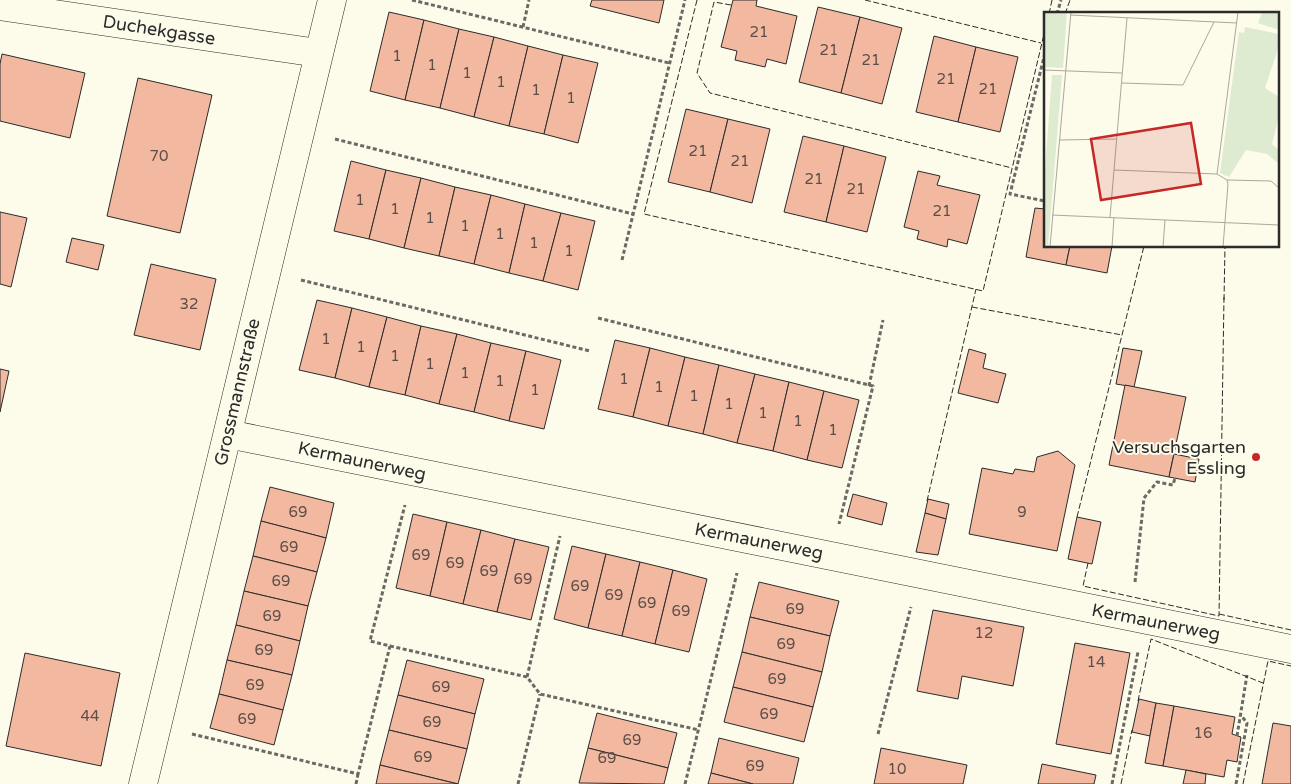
<svg xmlns="http://www.w3.org/2000/svg" width="1291" height="784" font-family="'Varela Round',sans-serif">
  <style>
    .building { fill: #f2b8a0; stroke: #2b2b2b }
    .lines { fill: none; stroke-linecap: round; stroke-linejoin: round }
    .minor-casing { stroke: #2b2b2b; stroke-width: 29 }
    .path { stroke: #6a6964; stroke-width: 3; stroke-dasharray: 4 2.5; stroke-linecap: butt }
    .minor { stroke: #fdfbea; stroke-width: 28 }
    .fence { stroke: #2b2b2b; stroke-width: 1; stroke-dasharray: 6 2.5; stroke-linecap: butt }
    .poi-dot { fill: #c62828; stroke: #fdfbea; stroke-width: 2 }
    .labels { text-anchor: middle; dominant-baseline: central; stroke-width: 4; stroke-linejoin: round; paint-order: stroke }
    .number-label { font-size: 15px; fill: #5d4e48 }
    .street-label { font-size: 18px; fill: #2b2b2b; stroke: #fdfbea }
    .poi-label { font-size: 18px; fill: #2b2b2b; stroke: #fdfbea; text-anchor: end }
    .inset-road { fill: none; stroke: #a9a89e; stroke-width: 1 }
    .view { fill: #c62828; fill-opacity: 0.15; stroke: #c62828; stroke-width: 2.5 }
    .inset-edge { fill: none; stroke: #2b2b2b; stroke-width: 2.5 }
  </style>
  <rect width="100%" height="100%" fill="#fdfbea"/>
  <g class="building">
    <path d="M592,0H664L659,23L590,6Z"/>
    <path d="M733,0H757L756,6L797,16L786,64L767,59L765,67L735,60L737,51L721,47Z"/>
    <path d="M818,7L860,17L841,93L799,82Z"/>
    <path d="M389,12L424,20L405,100L370,91Z"/>
    <path d="M860,17L902,28L882,104L841,93Z"/>
    <path d="M424,20L459,29L440,108L405,100Z"/>
    <path d="M459,29L494,37L474,117L440,108Z"/>
    <path d="M934,36L976,47L958,122L916,112Z"/>
    <path d="M494,37L528,46L509,126L474,117Z"/>
    <path d="M528,46L563,55L544,134L509,126Z"/>
    <path d="M976,47L1018,57L1000,132L958,122Z"/>
    <path d="M2,54L85,73L70,138L0,121V64Z"/>
    <path d="M563,55L598,63L578,143L544,134Z"/>
    <path d="M138,78L212,95L180,233L107,216Z"/>
    <path d="M686,109L728,119L710,192L668,182Z"/>
    <path d="M728,119L770,129L752,203L710,192Z"/>
    <path d="M803,136L844,146L826,222L784,212Z"/>
    <path d="M844,146L886,157L867,232L826,222Z"/>
    <path d="M351,161L386,170L369,239L334,231Z"/>
    <path d="M386,170L421,178L404,248L369,239Z"/>
    <path d="M918,171L940,176L937,185L980,195L967,244L948,239L947,247L917,239L919,231L904,227Z"/>
    <path d="M421,178L455,187L439,256L404,248Z"/>
    <path d="M455,187L491,195L474,264L439,256Z"/>
    <path d="M491,195L525,204L509,273L474,264Z"/>
    <path d="M525,204L561,213L543,281L509,273Z"/>
    <path d="M1035,208L1045,209V246H1070L1066,265L1026,257Z"/>
    <path d="M0,212L27,218L11,287L0,284Z"/>
    <path d="M561,213L595,221L578,290L543,281Z"/>
    <path d="M72,238L104,245L98,270L66,262Z"/>
    <path d="M1070,246H1112L1107,273L1066,265Z"/>
    <path d="M151,264L216,279L200,350L134,335Z"/>
    <path d="M317,300L352,308L335,378L299,370Z"/>
    <path d="M352,308L387,317L369,387L335,378Z"/>
    <path d="M387,317L421,326L405,395L369,387Z"/>
    <path d="M421,326L457,334L439,404L405,395Z"/>
    <path d="M457,334L491,343L474,412L439,404Z"/>
    <path d="M615,340L650,348L633,417L598,409Z"/>
    <path d="M491,343L526,351L509,421L474,412Z"/>
    <path d="M650,348L685,357L668,426L633,417Z"/>
    <path d="M1123,348L1142,351L1134,387L1116,384Z"/>
    <path d="M969,349L986,354L983,368L1006,374L998,403L958,393Z"/>
    <path d="M526,351L561,360L544,429L509,421Z"/>
    <path d="M685,357L719,365L703,434L668,426Z"/>
    <path d="M719,365L755,374L737,443L703,434Z"/>
    <path d="M0,369L9,371L0,412Z"/>
    <path d="M755,374L789,382L773,451L737,443Z"/>
    <path d="M789,382L824,391L807,460L773,451Z"/>
    <path d="M1125,385L1186,397L1169,477L1109,465Z"/>
    <path d="M824,391L859,400L842,468L807,460Z"/>
    <path d="M1058,451L1075,465L1057,551L969,534L982,468L1013,474L1015,469L1034,472L1037,457Z"/>
    <path d="M1174,454L1199,459L1195,482L1169,477Z"/>
    <path d="M270,487L334,503L326,538L261,521Z"/>
    <path d="M853,494L887,503L882,525L847,516Z"/>
    <path d="M928,499L949,504L946,519L925,513Z"/>
    <path d="M925,513L946,519L938,555L916,552Z"/>
    <path d="M413,514L447,522L430,596L396,588Z"/>
    <path d="M1077,517L1101,522L1092,564L1068,559Z"/>
    <path d="M261,521L326,538L317,572L253,556Z"/>
    <path d="M447,522L481,530L463,604L430,596Z"/>
    <path d="M481,530L515,539L497,612L463,604Z"/>
    <path d="M515,539L549,547L531,620L497,612Z"/>
    <path d="M572,546L606,554L588,628L554,619Z"/>
    <path d="M606,554L640,562L622,636L588,628Z"/>
    <path d="M253,556L317,572L308,606L244,591Z"/>
    <path d="M640,562L673,570L655,644L622,636Z"/>
    <path d="M673,570L707,579L689,652L655,644Z"/>
    <path d="M759,582L839,601L830,636L750,617Z"/>
    <path d="M244,591L308,606L300,641L236,625Z"/>
    <path d="M933,610L1024,627L1013,686L962,676L958,699L917,691Z"/>
    <path d="M750,617L830,636L822,672L742,652Z"/>
    <path d="M236,625L300,641L292,675L227,660Z"/>
    <path d="M1075,643L1130,653L1111,754L1056,744Z"/>
    <path d="M742,652L822,672L813,707L733,687Z"/>
    <path d="M25,653L120,673L101,766L6,746Z"/>
    <path d="M227,660L292,675L283,710L219,694Z"/>
    <path d="M407,660L484,679L475,714L398,695Z"/>
    <path d="M733,687L813,707L804,742L724,722Z"/>
    <path d="M219,694L283,710L274,745L210,728Z"/>
    <path d="M398,695L475,714L467,749L389,730Z"/>
    <path d="M1139,699L1156,703L1150,736L1132,732Z"/>
    <path d="M1156,703L1174,706L1163,766L1145,763Z"/>
    <path d="M1174,706L1235,717L1232,734L1241,737L1237,762L1227,760L1224,777L1163,766Z"/>
    <path d="M597,713L677,733L668,768L588,748Z"/>
    <path d="M1273,723L1291,726V784H1262Z"/>
    <path d="M389,730L467,749L458,784L380,765Z"/>
    <path d="M719,738L799,758L793,784H753L711,773Z"/>
    <path d="M588,748L668,768L664,784L579,783Z"/>
    <path d="M881,748L967,765L963,784H874Z"/>
    <path d="M1042,764L1096,775L1094,784H1038Z"/>
    <path d="M380,765L458,784H376Z"/>
    <path d="M1186,770L1206,774L1205,784H1183Z"/>
    <path d="M711,773L753,784H708Z"/>
  </g>
  <g class="lines">
    <g class="minor-casing">
      <g id="minor">
        <path d="M0,6L318,53"/>
        <path d="M228,434L1291,649"/>
        <path d="M143,784L332,0"/>
      </g>
    </g>
    <g class="path">
      <path d="M412,0L669,63"/>
      <path d="M1057,14L1061,0"/>
      <path d="M523,27L529,0"/>
      <path d="M1045,53L1010,194L1045,201"/>
      <path d="M335,139L633,214"/>
      <path d="M622,260L685,0"/>
      <path d="M301,280L590,351"/>
      <path d="M598,318L873,386L839,524"/>
      <path d="M869,386L883,320"/>
      <path d="M1135,582L1144,498L1157,482L1173,485L1175,478"/>
      <path d="M390,646L527,677L540,694L699,730"/>
      <path d="M527,677L560,536"/>
      <path d="M192,734L358,774L390,646L370,641L405,505"/>
      <path d="M878,734L911,607"/>
      <path d="M1237,736L1247,675"/>
      <path d="M356,784L358,774"/>
      <path d="M518,784L540,694"/>
      <path d="M685,784L737,573"/>
      <path d="M1112,784L1138,652"/>
      <path d="M1236,784L1247,723L1240,714"/>
    </g>
    <use href="#minor" class="minor"/>
    <g class="fence">
      <path d="M697,0L644,214L983,291L1045,30"/>
      <path d="M865,0L1041,43"/>
      <path d="M731,5L714,2L697,73L710,93L1012,168"/>
      <path d="M1049,14L1052,0"/>
      <path d="M1065,14L1070,0"/>
      <path d="M1224,300L1225,246"/>
      <path d="M972,307L1122,335"/>
      <path d="M927,501L976,289"/>
      <path d="M1077,517L1144,246"/>
      <path d="M1088,563L1083,586L1219,616L1224,297"/>
      <path d="M1219,614L1291,630"/>
      <path d="M1138,701L1151,639L1263,683"/>
      <path d="M1121,784L1132,730"/>
      <path d="M1243,784L1268,661L1291,666"/>
    </g>
  </g>
  <circle class="poi-dot" cx="1256" cy="457" r="5"/>
  <g class="labels">
    <g class="number-label">
      <text x="759" y="32">21</text>
      <text x="829" y="50">21</text>
      <text x="397" y="56">1</text>
      <text x="871" y="60">21</text>
      <text x="432" y="65">1</text>
      <text x="467" y="73">1</text>
      <text x="946" y="79">21</text>
      <text x="501" y="82">1</text>
      <text x="988" y="89">21</text>
      <text x="536" y="90">1</text>
      <text x="571" y="98">1</text>
      <text x="698" y="151">21</text>
      <text x="159" y="156">70</text>
      <text x="740" y="161">21</text>
      <text x="814" y="179">21</text>
      <text x="856" y="189">21</text>
      <text x="360" y="200">1</text>
      <text x="395" y="209">1</text>
      <text x="942" y="211">21</text>
      <text x="430" y="218">1</text>
      <text x="465" y="226">1</text>
      <text x="500" y="234">1</text>
      <text x="534" y="243">1</text>
      <text x="569" y="251">1</text>
      <text x="189" y="304">32</text>
      <text x="326" y="339">1</text>
      <text x="361" y="347">1</text>
      <text x="395" y="356">1</text>
      <text x="430" y="364">1</text>
      <text x="465" y="373">1</text>
      <text x="624" y="379">1</text>
      <text x="500" y="381">1</text>
      <text x="659" y="387">1</text>
      <text x="535" y="390">1</text>
      <text x="694" y="396">1</text>
      <text x="729" y="404">1</text>
      <text x="763" y="413">1</text>
      <text x="798" y="421">1</text>
      <text x="833" y="430">1</text>
      <text x="298" y="512">69</text>
      <text x="1022" y="512">9</text>
      <text x="289" y="547">69</text>
      <text x="421" y="555">69</text>
      <text x="455" y="563">69</text>
      <text x="489" y="571">69</text>
      <text x="523" y="579">69</text>
      <text x="281" y="581">69</text>
      <text x="580" y="586">69</text>
      <text x="614" y="595">69</text>
      <text x="647" y="603">69</text>
      <text x="795" y="609">69</text>
      <text x="681" y="611">69</text>
      <text x="272" y="616">69</text>
      <text x="984" y="633">12</text>
      <text x="786" y="644">69</text>
      <text x="264" y="650">69</text>
      <text x="1096" y="662">14</text>
      <text x="777" y="679">69</text>
      <text x="255" y="685">69</text>
      <text x="441" y="687">69</text>
      <text x="769" y="714">69</text>
      <text x="90" y="716">44</text>
      <text x="247" y="719">69</text>
      <text x="432" y="722">69</text>
      <text x="1203" y="733">16</text>
      <text x="632" y="740">69</text>
      <text x="423" y="757">69</text>
      <text x="607" y="758">69</text>
      <text x="755" y="766">69</text>
      <text x="897" y="769">10</text>
    </g>
    <g class="street-label">
      <text transform="translate(159 30) rotate(9)">Duchekgasse</text>
      <text transform="translate(237 392) rotate(-77)">Grossmannstraße</text>
      <text transform="translate(362 461) rotate(12)">Kermaunerweg</text>
      <text transform="translate(759 541) rotate(11)">Kermaunerweg</text>
      <text transform="translate(1156 622) rotate(11)">Kermaunerweg</text>
    </g>
    <g class="poi-label">
      <text x="1246" y="447">Versuchsgarten<tspan x="1246" dy="21">Essling</tspan></text>
    </g>
  </g>
  <g transform="translate(1044 12)">
    <rect width="235" height="235" fill="#fdfbea"/>
    <path d="M0,0H23L19,56L0,55ZM218,0H235V18L214,11ZM201,15L235,22V34L221,76L235,85V104L228,132L235,138V152L223,142L202,138L185,165L176,161L195,20L200,21ZM8,63H18L4,235H0V170Z" fill="#deebd1"/>
    <path class="inset-road" d="M26,3L193,11M0,58L78,61M78,71L139,73L170,10M15,128L72,127M70,158L173,162M173,162L194,0M173,162L183,168L184,172L179,235M183,168L227,169L235,176M8,203L235,213M66,205L83,6M6,235L27,0M68,235L70,205M119,235L121,208"/>
    <path class="view" d="M147,111L157,172L57,188L47,127Z"/>
    <rect width="235" height="235" class="inset-edge"/>
  </g>
</svg>
